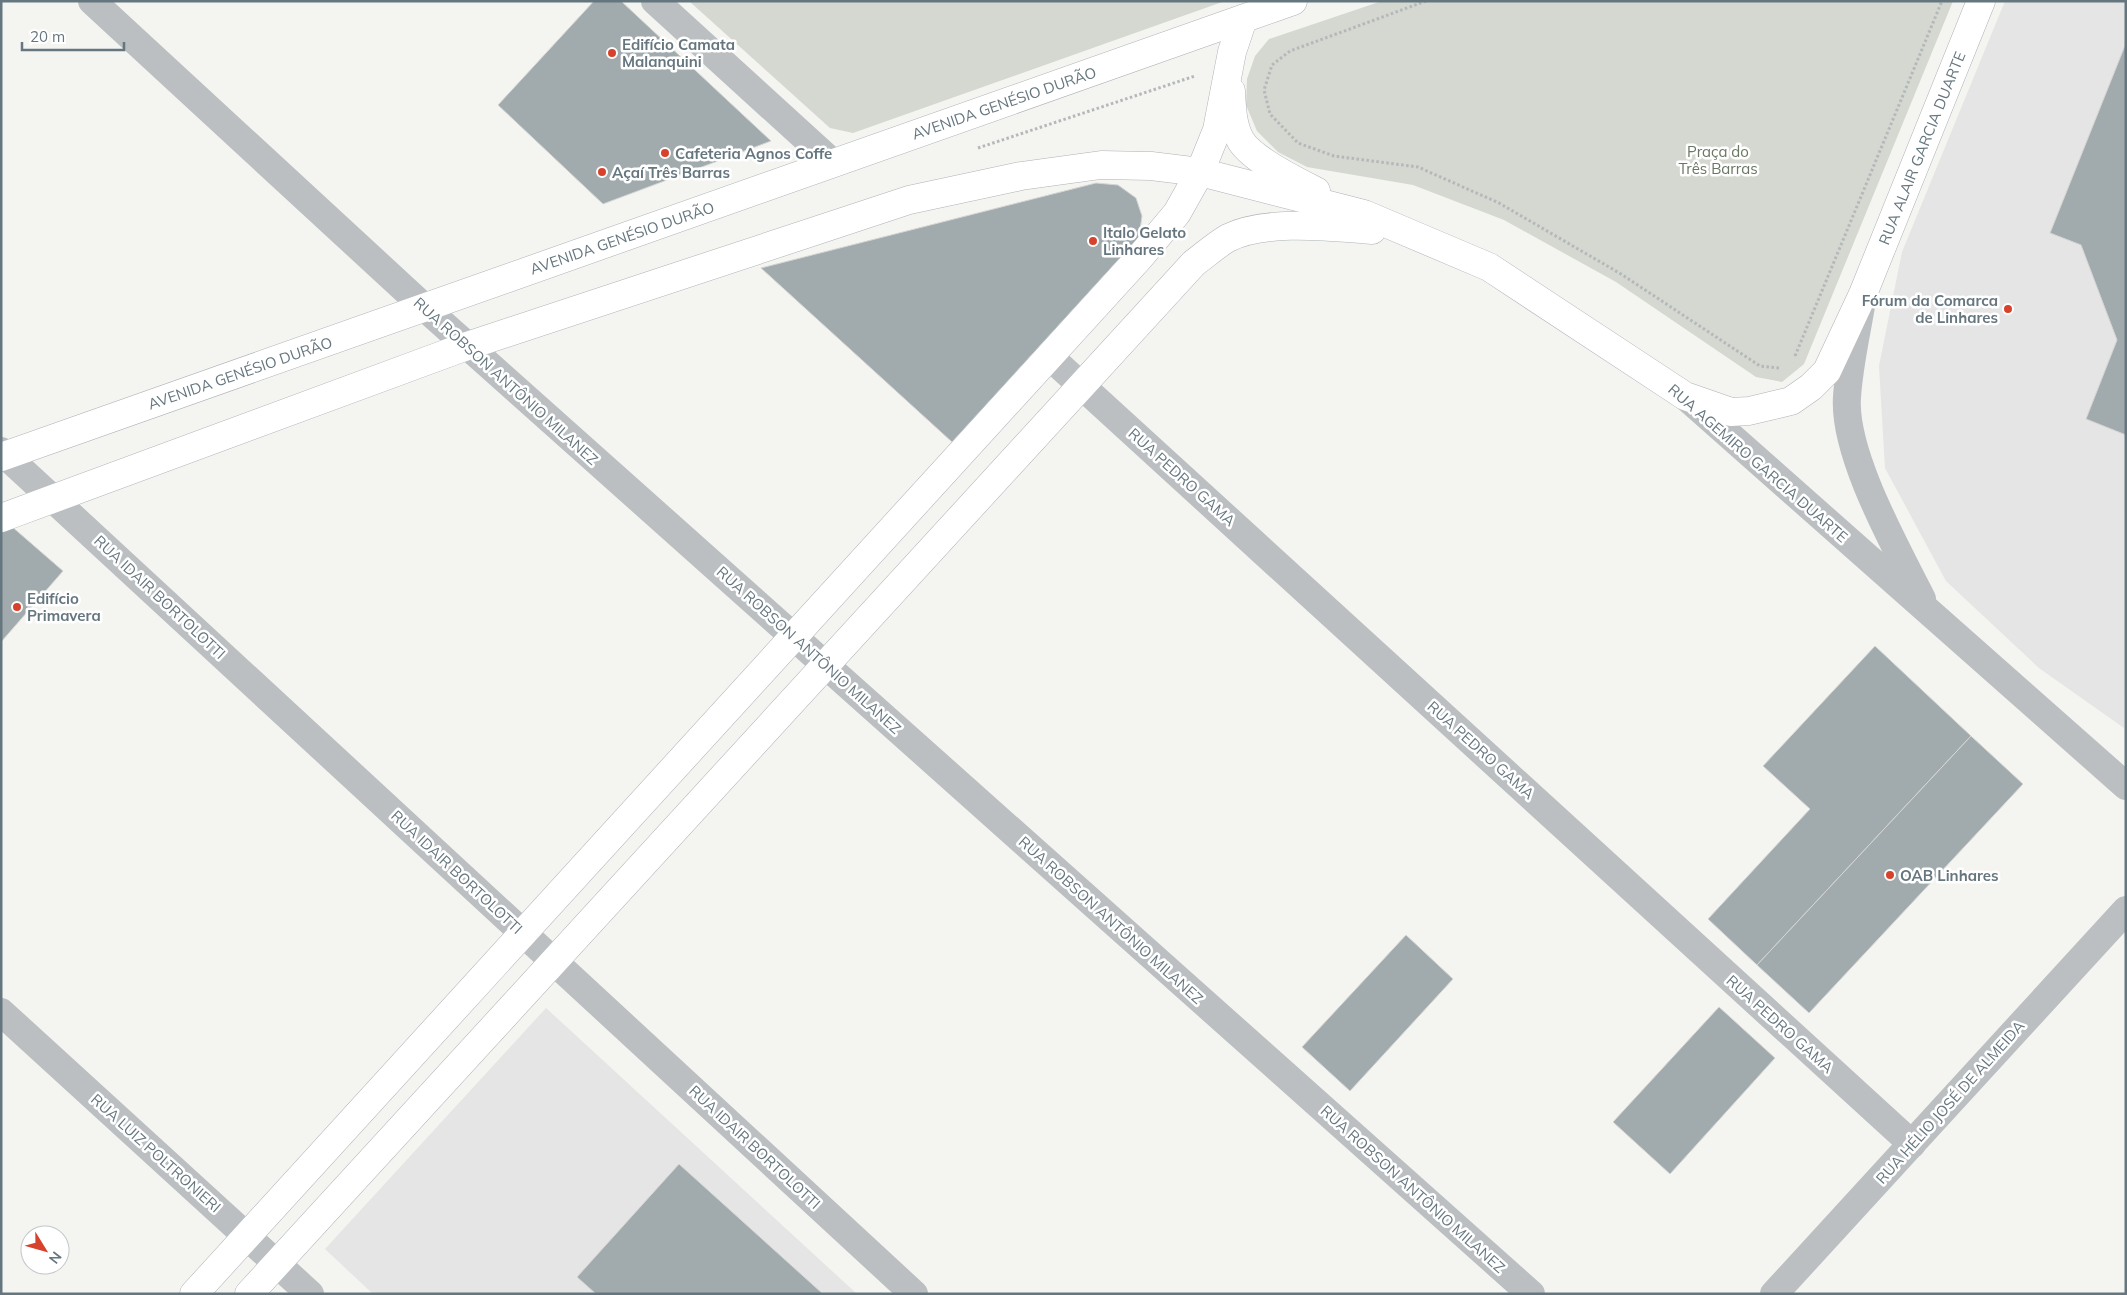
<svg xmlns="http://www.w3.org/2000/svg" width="2127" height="1295" font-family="Mulish,sans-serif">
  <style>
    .built { fill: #e4e5e4 }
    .green { fill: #d4d8d0 }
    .building { fill: #a1abae; stroke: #d5d5d3 }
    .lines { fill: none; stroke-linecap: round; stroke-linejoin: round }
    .secondary-casing { stroke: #adb3b7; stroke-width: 29 }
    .path { stroke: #b5b8ba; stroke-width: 3; stroke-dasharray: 2.5 2.5; stroke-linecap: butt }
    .street { stroke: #bbbfc2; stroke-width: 28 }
    .secondary { stroke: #fff; stroke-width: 28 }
    .poi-dot { fill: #d7422d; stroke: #fff; stroke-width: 2 }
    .labels { text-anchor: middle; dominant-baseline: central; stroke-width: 5; stroke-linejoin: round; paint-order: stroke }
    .poi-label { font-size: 15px; font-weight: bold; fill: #65767f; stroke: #fff; text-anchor: start }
    .street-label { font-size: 15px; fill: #65767f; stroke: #fff }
    .park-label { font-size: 15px; fill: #697763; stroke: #fff }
  </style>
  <rect width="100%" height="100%" fill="#f4f4f0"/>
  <g class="built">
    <path d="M2005,1H2126L2124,728L2039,668L1946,581L1885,468L1879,366L1902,252Z"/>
    <path d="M546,1008L857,1294H373L325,1249Z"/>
  </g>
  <g class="green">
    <path d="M689,1H1225L853,133L830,128Z"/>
    <path d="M1382,1H1953L1804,364L1782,382L1756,377L1616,282L1504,220L1413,185L1307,167L1278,152L1257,131L1246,105L1247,79L1255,56L1269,39Z"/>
  </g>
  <g class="building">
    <path d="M594,1H621L771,141L603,204L498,105Z"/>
    <path d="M2126,43V435L2086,419L2117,340L2081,245L2050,233Z"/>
    <path d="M1096,183L1118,185L1136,198L1142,216L1139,237L952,442L761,268Z"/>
    <path d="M10,525L63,571L1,642V528Z"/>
    <path d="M1875,646L1971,736L1757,965L1708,919L1810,809L1763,766Z"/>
    <path d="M1971,736L2023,784L1809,1013L1757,965Z"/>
    <path d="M1406,935L1453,979L1350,1091L1302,1047Z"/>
    <path d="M1719,1007L1775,1058L1670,1174L1613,1122Z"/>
    <path d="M679,1164L823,1294H596L577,1277Z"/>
  </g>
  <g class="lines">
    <g class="secondary-casing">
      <g id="secondary">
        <path d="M1231,91C1232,107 1232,126 1241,141C1253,160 1296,181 1316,191"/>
        <path d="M1,457L1293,1"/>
        <path d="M1,518L467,346L909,200L1021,176L1101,165L1151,166L1200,172L1364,214L1489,267L1685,396L1731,412L1749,411L1791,401L1811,387L1827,371L1863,294L1981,1"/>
        <path d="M194,1294L1140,257L1177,213L1200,172L1217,130L1232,52L1243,19"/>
        <path d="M249,1294L1194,263C1205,255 1216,245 1228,238C1266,219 1331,227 1372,230"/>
      </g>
    </g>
    <g class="path">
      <path d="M1426,1L1290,51L1272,65L1264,90L1270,114L1298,143L1334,156L1418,167L1499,203L1621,274L1760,366L1780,368"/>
      <path d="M978,148L1195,76"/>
      <path d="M1795,356L1942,1"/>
    </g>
    <g class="street">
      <path d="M92,1L425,308L1531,1294"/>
      <path d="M655,1L833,163"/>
      <path d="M1861,306C1856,336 1849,366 1847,397C1843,454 1896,547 1922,599"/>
      <path d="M1050,357L1912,1144"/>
      <path d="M1685,396L2126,786"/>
      <path d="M1,451L914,1294"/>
      <path d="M1,1012L310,1294"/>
      <path d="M1774,1294L2126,910"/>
    </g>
    <use href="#secondary" class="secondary"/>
  </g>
  <g class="poi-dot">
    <circle cx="612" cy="53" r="5"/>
    <circle cx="665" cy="153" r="5"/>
    <circle cx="602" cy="172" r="5"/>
    <circle cx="1093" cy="241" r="5"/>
    <circle cx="2008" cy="309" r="5"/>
    <circle cx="17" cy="607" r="5"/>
    <circle cx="1890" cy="875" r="5"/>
  </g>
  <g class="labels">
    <g class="poi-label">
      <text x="622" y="44">Edifício Camata<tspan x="622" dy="17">Malanquini</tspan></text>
      <text x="675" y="153">Cafeteria Agnos Coffe</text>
      <text x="612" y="172">Açaí Três Barras</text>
      <text x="1103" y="232">Italo Gelato<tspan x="1103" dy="17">Linhares</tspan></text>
      <text x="1998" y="300" text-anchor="end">Fórum da Comarca<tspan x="1998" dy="17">de Linhares</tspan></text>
      <text x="27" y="598">Edifício<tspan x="27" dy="17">Primavera</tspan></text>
      <text x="1900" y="875">OAB Linhares</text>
    </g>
    <g class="street-label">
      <text transform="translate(1004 103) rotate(-19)">AVENIDA GENÉSIO DURÃO</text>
      <text transform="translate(1922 148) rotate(-68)">RUA ALAIR GARCIA DUARTE</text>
      <text transform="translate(622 238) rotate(-19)">AVENIDA GENÉSIO DURÃO</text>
      <text transform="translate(240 373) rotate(-19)">AVENIDA GENÉSIO DURÃO</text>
      <text transform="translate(506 381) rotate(42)">RUA ROBSON ANTÔNIO MILANEZ</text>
      <text transform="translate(1758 463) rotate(41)">RUA AGEMIRO GARCIA DUARTE</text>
      <text transform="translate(1182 477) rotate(42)">RUA PEDRO GAMA</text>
      <text transform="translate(160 597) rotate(43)">RUA IDAIR BORTOLOTTI</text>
      <text transform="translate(809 650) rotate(42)">RUA ROBSON ANTÔNIO MILANEZ</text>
      <text transform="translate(1481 750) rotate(42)">RUA PEDRO GAMA</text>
      <text transform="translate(457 872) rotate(43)">RUA IDAIR BORTOLOTTI</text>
      <text transform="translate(1111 920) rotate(42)">RUA ROBSON ANTÔNIO MILANEZ</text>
      <text transform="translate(1780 1024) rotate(42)">RUA PEDRO GAMA</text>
      <text transform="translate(1950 1102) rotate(-48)">RUA HÉLIO JOSÉ DE ALMEIDA</text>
      <text transform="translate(755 1147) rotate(43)">RUA IDAIR BORTOLOTTI</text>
      <text transform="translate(156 1153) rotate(42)">RUA LUIZ POLTRONIERI</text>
      <text transform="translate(1413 1189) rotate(42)">RUA ROBSON ANTÔNIO MILANEZ</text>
    </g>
    <g class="park-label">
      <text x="1718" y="151">Praça do<tspan x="1718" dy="17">Três Barras</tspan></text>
    </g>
  </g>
  <rect width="2127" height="1295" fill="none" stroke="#65767f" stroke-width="5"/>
  <g transform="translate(45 1250) rotate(127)"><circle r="24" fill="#ffffff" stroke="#c1c8cc"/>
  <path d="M0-4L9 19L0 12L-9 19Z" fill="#d7422d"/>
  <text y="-8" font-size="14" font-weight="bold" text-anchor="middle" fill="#65767f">N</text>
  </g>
  <path d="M22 42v8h102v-8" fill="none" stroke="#65767f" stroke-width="2.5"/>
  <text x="30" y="42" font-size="15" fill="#65767f" stroke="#ffffff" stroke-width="4" paint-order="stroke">20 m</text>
</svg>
